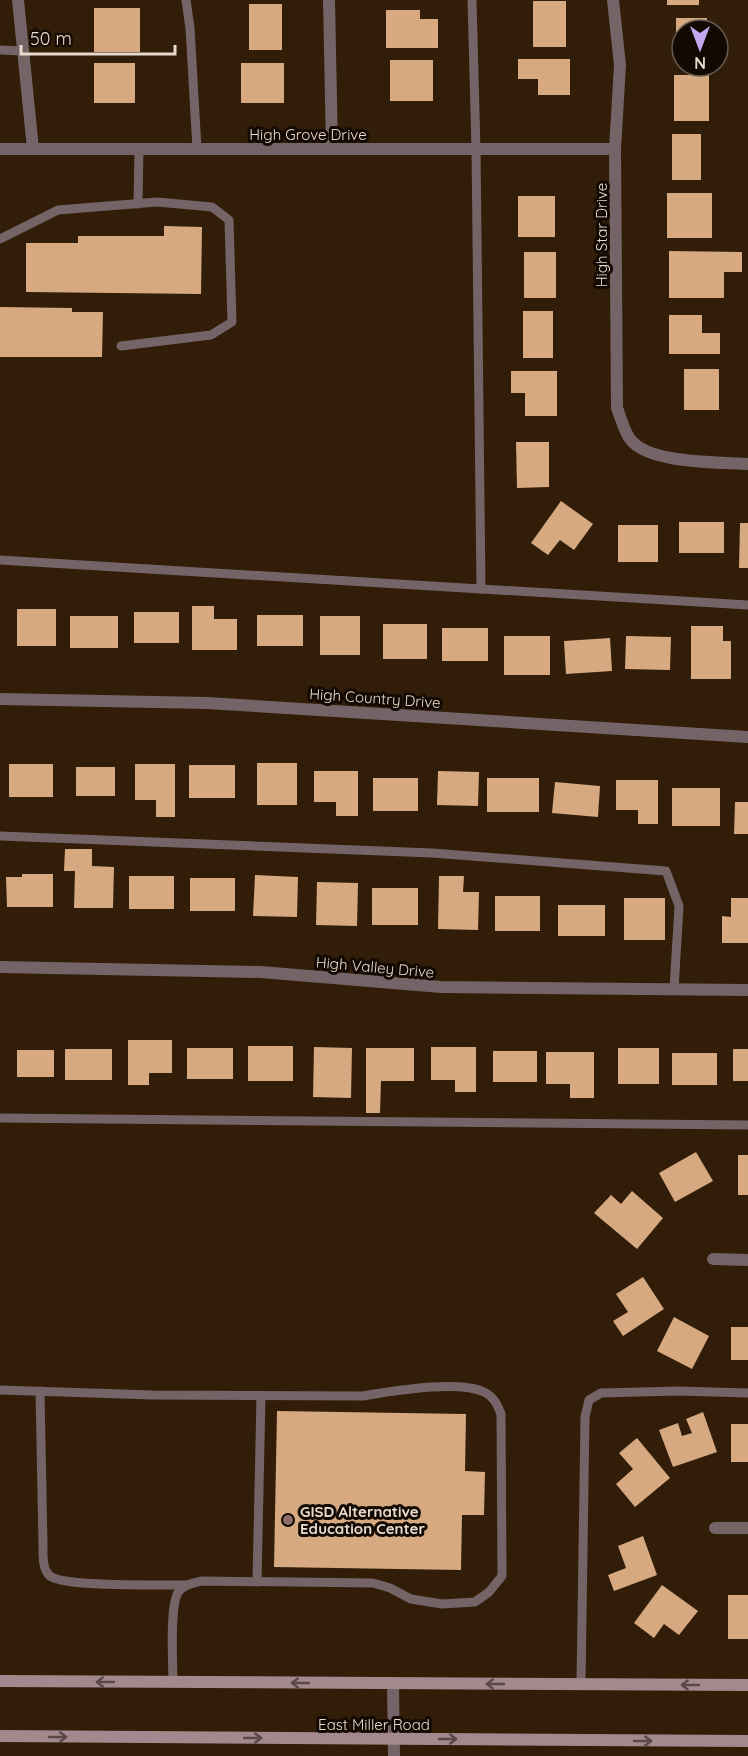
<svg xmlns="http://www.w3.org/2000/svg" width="748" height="1756" font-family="Quicksand,sans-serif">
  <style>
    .building { fill: #d6a980 }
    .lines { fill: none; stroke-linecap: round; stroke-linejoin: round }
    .lane { stroke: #746467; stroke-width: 9 }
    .street { stroke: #746467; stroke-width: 12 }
    .secondary { stroke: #a3898e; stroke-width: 12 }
    .oneway { stroke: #5b4948 }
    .education-dot { fill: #8d6e63; stroke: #130903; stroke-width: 2 }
    .labels { text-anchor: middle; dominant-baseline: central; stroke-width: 6; stroke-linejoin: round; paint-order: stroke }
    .street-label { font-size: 15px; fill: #e8dacd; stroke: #130903 }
    .poi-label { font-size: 15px; font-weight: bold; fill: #e8dacd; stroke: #130903; text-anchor: start }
  </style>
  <rect width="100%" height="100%" fill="#321d08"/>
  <g class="building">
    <rect x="667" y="0" width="32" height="5"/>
    <rect x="533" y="1" width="33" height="46"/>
    <rect x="249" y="4" width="33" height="46"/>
    <rect x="94" y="8" width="46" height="44"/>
    <path d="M386,10H420V19H438V48H386Z"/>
    <path d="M676,18H707V30H682V64H676Z"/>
    <path d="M518,59H570V95H538V79H518Z"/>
    <rect x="390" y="60" width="43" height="41"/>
    <rect x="94" y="63" width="41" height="40"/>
    <rect x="241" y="63" width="43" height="40"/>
    <rect x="674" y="75" width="35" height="46"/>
    <rect x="672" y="134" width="29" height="46"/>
    <rect x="667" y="193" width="45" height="45"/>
    <rect x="518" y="196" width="37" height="41"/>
    <path d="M164,226L202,227L201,294L26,292V243H78V236H164Z"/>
    <path d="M669,251L742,252V272H724V298H669Z"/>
    <rect x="524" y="252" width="32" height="46"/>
    <path d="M0,307L72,308V312H103L102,357H0Z"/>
    <rect x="523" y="311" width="30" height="47"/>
    <path d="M669,315H702V333H720V354H669Z"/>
    <rect x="684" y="369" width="35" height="41"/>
    <path d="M511,371H557V416H525V393H511Z"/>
    <path d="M516,442H549V487L517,488Z"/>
    <path d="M561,501L593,524L574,550L560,540L548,555L531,543Z"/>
    <rect x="679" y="522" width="45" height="31"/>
    <path d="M740,523H748V568H739Z"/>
    <rect x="618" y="525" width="40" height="37"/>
    <path d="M192,606H214V619H237V650H192Z"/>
    <rect x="17" y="609" width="39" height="37"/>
    <rect x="134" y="612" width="45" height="31"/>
    <rect x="257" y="615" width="46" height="31"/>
    <rect x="70" y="616" width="48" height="32"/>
    <rect x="320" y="616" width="40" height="39"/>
    <rect x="383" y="624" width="44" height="35"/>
    <path d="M691,626H723V641H731V679H691Z"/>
    <rect x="442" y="628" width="46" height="33"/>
    <rect x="504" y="636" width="46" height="39"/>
    <path d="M626,636L671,637L670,670L625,669Z"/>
    <path d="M610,638L612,671L566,674L564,641Z"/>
    <rect x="257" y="763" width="40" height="42"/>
    <rect x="9" y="764" width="44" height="33"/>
    <path d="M135,764H175V817H156V800H135Z"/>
    <rect x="189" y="765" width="46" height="33"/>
    <rect x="76" y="767" width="39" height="29"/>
    <path d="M314,771H358V816H336V802H314Z"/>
    <path d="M438,771L479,772L478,806L437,805Z"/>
    <rect x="373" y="778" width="45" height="33"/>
    <rect x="487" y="778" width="52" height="34"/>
    <path d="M616,780H658V824H638V810H616Z"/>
    <path d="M555,782L600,786L598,817L552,813Z"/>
    <rect x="672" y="788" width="48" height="38"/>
    <path d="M735,802H748V834H734Z"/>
    <path d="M65,849H92V866L114,867L113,908H74L75,871H64Z"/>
    <path d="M22,874H53V907H7L6,877H22Z"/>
    <path d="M255,875L298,877L297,917L253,916Z"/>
    <rect x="129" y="876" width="45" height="33"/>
    <path d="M439,876H464L463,892H479L478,930L438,929Z"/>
    <rect x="190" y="878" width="45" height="33"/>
    <path d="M317,882L358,883L357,926L316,925Z"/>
    <rect x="372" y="888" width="46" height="37"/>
    <rect x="495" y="896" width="45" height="35"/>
    <rect x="624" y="898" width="41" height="42"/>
    <path d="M731,898H748V943H722V916L731,917Z"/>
    <rect x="558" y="905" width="47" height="31"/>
    <path d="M128,1040H172V1073H149V1085H128Z"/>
    <rect x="248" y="1046" width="45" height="35"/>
    <path d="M314,1047L352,1048L351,1098L313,1097Z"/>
    <path d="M431,1047H476V1092H455V1080H431Z"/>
    <rect x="187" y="1048" width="46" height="31"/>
    <path d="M366,1048H414V1081H381L380,1113H366Z"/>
    <rect x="618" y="1048" width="41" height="36"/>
    <rect x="65" y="1049" width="47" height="31"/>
    <rect x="733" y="1049" width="15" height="32"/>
    <rect x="17" y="1050" width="37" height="27"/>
    <rect x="493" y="1051" width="44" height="31"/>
    <path d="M546,1052H594V1098H570V1084H546Z"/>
    <rect x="672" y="1053" width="45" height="32"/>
    <path d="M696,1152L713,1181L675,1202L659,1173Z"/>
    <rect x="738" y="1155" width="10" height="40"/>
    <path d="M632,1191L663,1218L637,1249L594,1213L611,1195L621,1204Z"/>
    <path d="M643,1277L664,1309L623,1336L613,1321L628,1312L616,1294Z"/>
    <path d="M674,1317L709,1336L692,1369L657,1351Z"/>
    <rect x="731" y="1327" width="17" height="33"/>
    <path d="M277,1411L466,1414L465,1471L485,1472L484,1515H462L461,1570L274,1567Z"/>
    <path d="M703,1412L717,1452L673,1467L659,1430L678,1423L682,1436L692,1433L686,1419Z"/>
    <rect x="731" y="1424" width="17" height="38"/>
    <path d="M637,1438L670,1478L635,1507L616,1484L633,1469L619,1453Z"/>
    <path d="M643,1536L657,1575L614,1591L608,1575L626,1568L618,1546Z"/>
    <path d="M662,1585L698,1611L679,1635L664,1624L654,1638L634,1623Z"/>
    <rect x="728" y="1595" width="20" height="44"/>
  </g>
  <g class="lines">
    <g class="lane">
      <path d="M186,0L190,28L197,149"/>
      <path d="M472,0L476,149L481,589"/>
      <path d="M0,50L23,51"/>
      <path d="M138,204L139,149"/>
      <path d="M0,239L58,210L157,202L212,207L229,220L232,322L211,335L121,346"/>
      <path d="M0,560L748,605"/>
      <path d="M0,836L432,853L666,871L679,906L674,989"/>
      <path d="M0,1118L748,1125"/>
      <path d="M0,1390L152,1395L363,1396C391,1391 459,1380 484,1392C493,1396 498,1405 501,1414L502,1576L489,1592L475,1602L442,1604L411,1599L390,1588L373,1583L201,1581C194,1583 185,1584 179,1591C169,1603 173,1664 173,1682"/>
      <path d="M40,1391L43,1545C43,1554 42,1569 50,1576C63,1587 163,1585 186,1585"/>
      <path d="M257,1582L261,1396"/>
      <path d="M581,1684L585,1417L589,1400L601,1393L678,1391L748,1393"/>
    </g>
    <g class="street">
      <path d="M18,0L33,149"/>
      <path d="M329,0L332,149"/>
      <path d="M613,0L620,65L615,149L617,408C621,418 624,431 630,439C648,464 719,462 748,464"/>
      <path d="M0,149H615"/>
      <path d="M0,699L207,703L748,737"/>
      <path d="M0,967L261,972L441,987L748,990"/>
      <path d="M713,1259L748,1260"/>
      <path d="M715,1528H748"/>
      <path d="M393,1683L394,1756"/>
    </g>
    <g class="secondary">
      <path d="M0,1681L748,1685"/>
      <path d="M0,1736L748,1741"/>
    </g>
  </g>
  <defs><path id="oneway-shaft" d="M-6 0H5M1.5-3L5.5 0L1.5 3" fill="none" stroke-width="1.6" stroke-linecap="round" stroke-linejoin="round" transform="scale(1.5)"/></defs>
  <g class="oneway">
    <use href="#oneway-shaft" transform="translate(105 1682) rotate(-180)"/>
    <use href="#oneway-shaft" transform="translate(300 1683) rotate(-180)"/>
    <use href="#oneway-shaft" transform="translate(495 1684) rotate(-180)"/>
    <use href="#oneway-shaft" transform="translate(690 1685) rotate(-180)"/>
    <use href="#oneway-shaft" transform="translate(58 1737)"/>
    <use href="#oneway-shaft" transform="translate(253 1738)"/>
    <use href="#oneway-shaft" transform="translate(448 1739)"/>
    <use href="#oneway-shaft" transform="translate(643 1741)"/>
  </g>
  <circle class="education-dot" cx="288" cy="1520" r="6"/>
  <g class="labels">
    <g class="street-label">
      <text x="308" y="134">High Grove Drive</text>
      <text transform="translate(601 235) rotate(-90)">High Star Drive</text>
      <text transform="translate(375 698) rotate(4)">High Country Drive</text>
      <text transform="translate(375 967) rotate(5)">High Valley Drive</text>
      <text x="374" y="1724">East Miller Road</text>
    </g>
    <g class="poi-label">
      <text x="300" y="1511">GISD Alternative<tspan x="300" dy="17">Education Center</tspan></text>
    </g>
  </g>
  <g transform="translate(700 48) rotate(180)"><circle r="28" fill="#130903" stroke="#685d54" stroke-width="1.5"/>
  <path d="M0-4.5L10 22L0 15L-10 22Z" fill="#c5a7f1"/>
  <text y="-9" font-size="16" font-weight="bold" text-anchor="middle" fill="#e8dacd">N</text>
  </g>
  <path d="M21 45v9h154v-9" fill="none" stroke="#e8dacd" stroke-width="3"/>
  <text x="30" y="45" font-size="18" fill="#e8dacd" stroke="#130903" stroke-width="4.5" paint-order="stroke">50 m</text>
</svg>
